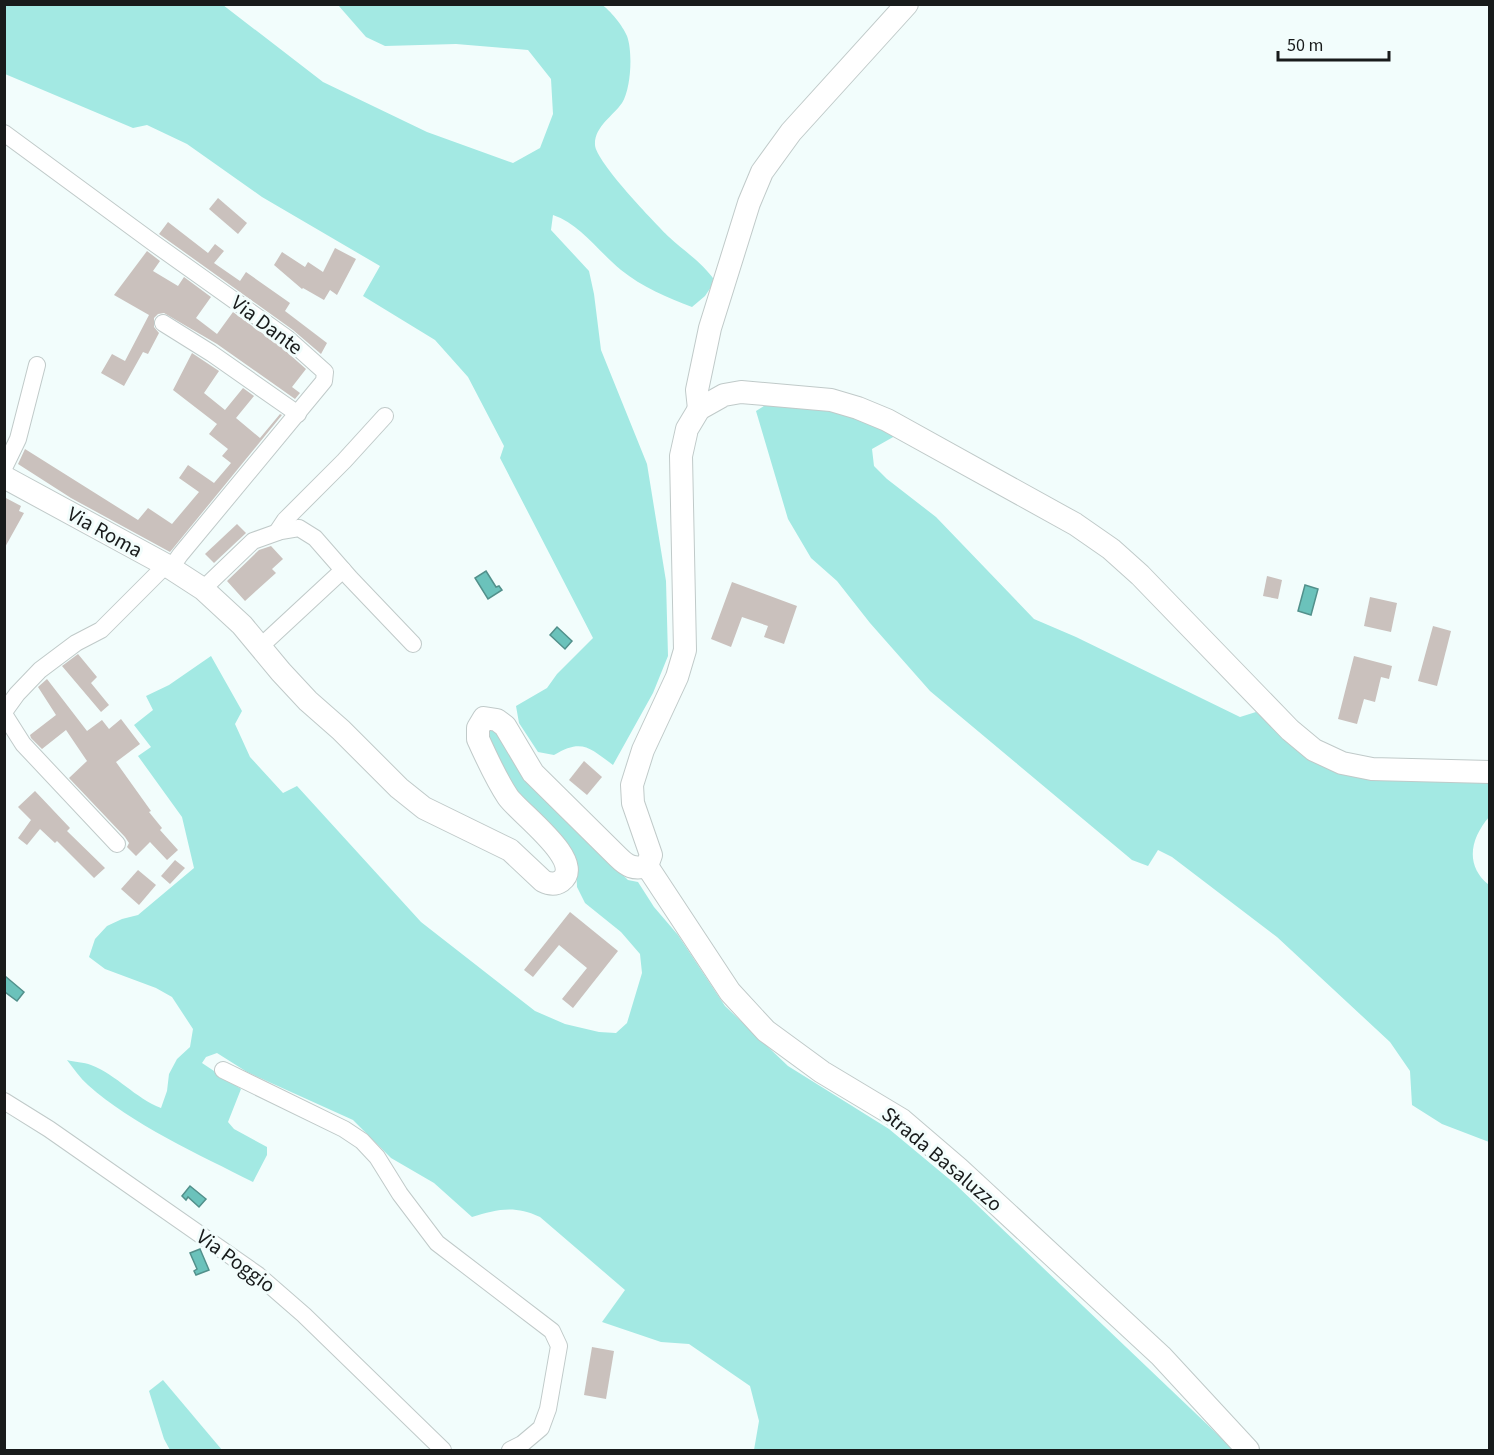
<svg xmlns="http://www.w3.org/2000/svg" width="1494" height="1455" font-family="'Source Sans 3',sans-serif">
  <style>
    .green { fill: #a3e9e3 }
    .water { fill: #6bc2bb; stroke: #52908b; stroke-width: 1.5 }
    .building { fill: #cac1bd }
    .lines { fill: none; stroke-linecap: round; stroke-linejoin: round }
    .street-casing { stroke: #c0cac9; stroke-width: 18 }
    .secondary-casing { stroke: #c0cac9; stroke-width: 24 }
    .street { stroke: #fff; stroke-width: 16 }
    .secondary { stroke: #fff; stroke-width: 22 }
    .labels { text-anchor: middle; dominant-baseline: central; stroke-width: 6; stroke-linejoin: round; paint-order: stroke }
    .street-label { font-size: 21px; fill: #181b1b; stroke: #f2fdfc }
  </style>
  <rect width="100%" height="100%" fill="#f2fdfc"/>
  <g class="green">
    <path d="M601,4C610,10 623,26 627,36C633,52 631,89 622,103C613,116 594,127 595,145C596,162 655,223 669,237C685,252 703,263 715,281L705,296L692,307C668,298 642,287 621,270C599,252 580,224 553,215L551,230L589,271L594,294L601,350L647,464L666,581L668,656L653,693L613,765C590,748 582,738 554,755L538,752L519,723L516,706L547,688L557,674L593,638L500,458L504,446L468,377L435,340L363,296L380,266L262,197L187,144L147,125L133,128L5,74V5H223L323,82L427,132L513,163L540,148L553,114L551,79L528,50L456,44L385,46L366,37L338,5Z"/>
    <path d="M767,404L835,412L866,421L895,436L872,449L874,466L887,479L936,517L1034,619L1076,637L1240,717L1256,712L1293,743L1489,780V817C1471,838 1464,865 1489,885V1142L1442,1124L1412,1105L1410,1071L1390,1042L1277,937L1172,857L1158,850L1148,866L1132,860L930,691L870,623L837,581L811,558L788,519L756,411Z"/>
    <path d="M211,656L242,711L235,724L250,757L283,793L297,786L421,922L535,1011L565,1024L599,1032L616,1033L627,1023L642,973L640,954L621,932L585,903L577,887L576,863L502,774L487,732L492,729L498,730L557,811L628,880L638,882L654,907L678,935L725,1006L788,1066L889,1129L954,1183L1234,1450H754L759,1421L750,1386L689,1344L661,1342L602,1322L625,1290L540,1217C515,1205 497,1209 472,1217L434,1183L391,1158L353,1120L247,1072L217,1053L206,1057L202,1063L241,1089L228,1122L234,1129L267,1147V1155L253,1182C200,1155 131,1124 88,1085C80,1078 74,1069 67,1060C74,1062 84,1062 91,1065C117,1075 135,1098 161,1108L167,1091L169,1074L177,1059L190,1047L193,1029L172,997L156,988L105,969L89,957L95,939L107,926L122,919L138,915L194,868L182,817L138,756L151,747L134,725L153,710L146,696L169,685Z"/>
    <path d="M163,1380L222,1450H170L164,1439L149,1391Z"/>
  </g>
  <g class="water">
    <path d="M486,571L496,587L499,586L502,590L488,599L475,578Z"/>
    <path d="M1305,585L1318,589L1311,615L1298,611Z"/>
    <path d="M557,627L572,641L565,649L550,635Z"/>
    <path d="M5,976L24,992L17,1001L5,992Z"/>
    <path d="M190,1186L206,1199L199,1207L188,1197L186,1200L182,1196Z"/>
    <path d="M200,1249L209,1270L196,1275L194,1271L197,1269L190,1253Z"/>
  </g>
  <g class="building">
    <path d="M218,198L247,223L238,234L209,209Z"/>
    <path d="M168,222L208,253L215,244L224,251L214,263L240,281L246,272L290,303L285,311L327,343L321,354L293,330L159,234Z"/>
    <path d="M335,248L356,259L337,295L330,290L324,300L303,288L302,289L274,265L282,252L305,267L308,262L323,272Z"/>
    <path d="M147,251L160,261L153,271L178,286L184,277L211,297L196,318L217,334L233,312L280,346L306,369L292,387L300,393L295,399L217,344L164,313L158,314L154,318V327L159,333L148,354L143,352L124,386L101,373L112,354L125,361L149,315L114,295Z"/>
    <path d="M192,353L219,371L204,393L225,410L243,388L254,396L236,418L260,438L280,414L282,415L170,552L71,498L18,464L25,449L138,520L148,508L172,524L199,492L179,478L188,465L214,483L231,463L222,456L228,449L209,434L217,424L173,390Z"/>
    <path d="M4,497L21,506L19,511L24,513L4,549Z"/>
    <path d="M237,524L246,533L214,563L205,554Z"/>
    <path d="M271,546L283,559L272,569L276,573L245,601L227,581L259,550Z"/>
    <path d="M1267,576L1282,580L1278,599L1263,596Z"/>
    <path d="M732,582L797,606L784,644L764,637L768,626L742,617L731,647L711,639Z"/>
    <path d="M1370,597L1397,603L1391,632L1364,626Z"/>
    <path d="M1433,626L1451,631L1437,686L1418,681Z"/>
    <path d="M78,654L97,677L91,683L109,705L101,712L62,666Z"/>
    <path d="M1354,656L1392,666L1389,679L1381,677L1375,702L1364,699L1357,724L1338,719Z"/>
    <path d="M47,679L87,731L102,720L109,729L121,719L140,744L116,762L151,811L149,812L162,828L160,830L178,850L167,860L150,842L136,856L127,847L129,843L125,837L69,778L87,761L66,730L42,749L31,738L30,735L56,715L38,687Z"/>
    <path d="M584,761L602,777L587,795L569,780Z"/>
    <path d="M35,791L70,828L67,831L105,868L94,878L57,841L55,843L40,829L27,845L18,838L31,820L18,807Z"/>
    <path d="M175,860L185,868L170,884L161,876Z"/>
    <path d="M138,870L156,885L139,905L121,889Z"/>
    <path d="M570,912L618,951L573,1008L562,999L587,968L559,945L533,977L524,970Z"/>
    <path d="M592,1347L614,1351L606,1399L584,1395Z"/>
  </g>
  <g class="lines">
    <g class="street-casing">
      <g id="street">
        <path d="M4,133L155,244L287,338L325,372L324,381L180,555L171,568"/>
        <path d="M163,323L211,353L298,414"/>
        <path d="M4,468L18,439L37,365"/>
        <path d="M277,532L285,520L344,461L385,416"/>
        <path d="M203,589L253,541L281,531L299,528L315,538L350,578L413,644"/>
        <path d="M260,647L343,570"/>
        <path d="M4,712L17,694L40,670L76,643L101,630L166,565"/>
        <path d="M4,714L23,744L117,844"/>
        <path d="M223,1070L344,1129L362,1141L377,1157L400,1194L437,1243L552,1331L559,1346L548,1409L541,1428L522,1444L510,1450"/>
        <path d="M4,1101L49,1129L258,1275L304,1315L443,1450"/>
      </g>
    </g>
    <g class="secondary-casing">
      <g id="secondary">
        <path d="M699,409L697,390L710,328L749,203L762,172L791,132L907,4"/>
        <path d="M4,477L166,565L203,589L242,625L281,672L308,701L341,730L399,788L424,808L510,850L543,881C549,884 555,885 561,881C587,862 519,813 508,797C496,779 487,759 478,739V728L484,718L497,720L505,726L533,773L618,857C627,866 634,870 647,866L651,855L633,803L632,785L643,750L677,677L685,650L681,456L687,429L699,409L724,395L741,392L831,400L858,408L887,420L1075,524L1111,549L1140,575L1290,730L1314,750L1342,763L1372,769L1490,772"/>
        <path d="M647,866L730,992L766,1031L822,1072L902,1120L958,1168L1161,1356L1248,1450"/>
      </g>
    </g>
    <use href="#street" class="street"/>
    <use href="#secondary" class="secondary"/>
  </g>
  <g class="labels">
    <g class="street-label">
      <text transform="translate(267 325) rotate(37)">Via Dante</text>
      <text transform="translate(105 532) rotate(29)">Via Roma</text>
      <text transform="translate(942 1159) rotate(40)">Strada Basaluzzo</text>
      <text transform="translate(236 1261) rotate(36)">Via Poggio</text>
    </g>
  </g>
  <rect width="1494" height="1455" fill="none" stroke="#181b1b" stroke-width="12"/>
  <path d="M1278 51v9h111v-9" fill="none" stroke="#181b1b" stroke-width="3"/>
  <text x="1287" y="51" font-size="18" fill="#181b1b" stroke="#f2fdfc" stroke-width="4.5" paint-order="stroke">50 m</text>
</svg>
